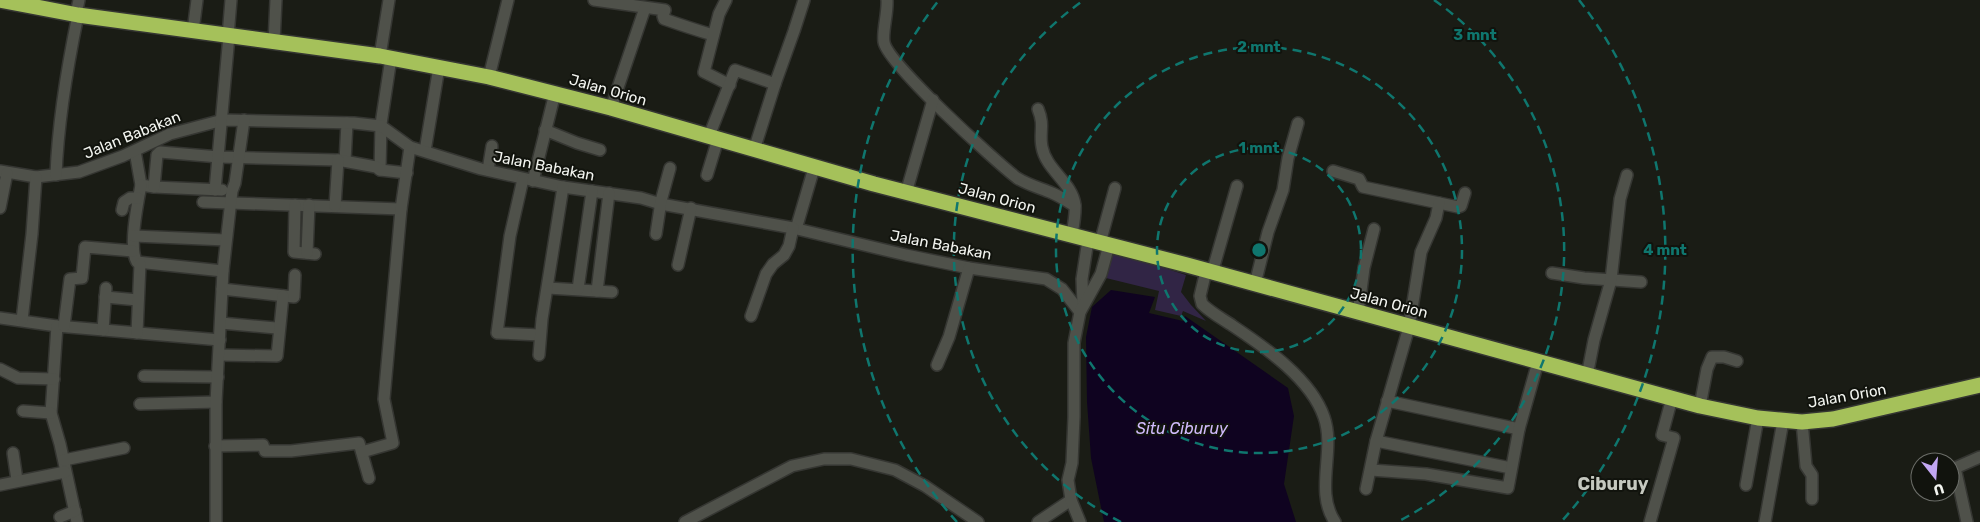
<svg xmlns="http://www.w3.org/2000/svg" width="1980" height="522" font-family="Rubik,sans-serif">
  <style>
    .green { fill: #312545 }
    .water { fill: #0f0320 }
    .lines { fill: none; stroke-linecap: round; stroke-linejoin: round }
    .minor-casing { stroke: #353632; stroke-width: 14 }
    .highway-casing { stroke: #353632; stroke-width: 18 }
    .minor { stroke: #4f514a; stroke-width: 11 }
    .highway { stroke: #a5c15a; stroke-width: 15 }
    .ring { fill: none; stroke: #0f766e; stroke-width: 2.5; stroke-dasharray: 9 6 }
    .labels { text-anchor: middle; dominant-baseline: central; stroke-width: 4; stroke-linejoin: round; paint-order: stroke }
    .street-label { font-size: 15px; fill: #f3f5f0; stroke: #11130d }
    .water-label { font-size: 16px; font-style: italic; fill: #d0bafb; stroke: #11130d }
    .quarter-label { font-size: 18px; font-weight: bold; fill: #c5c8bf; stroke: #11130d }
    .centre { fill: #0f766e; stroke: #11130d; stroke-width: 2.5 }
    .ring-label { font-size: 15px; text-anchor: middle; font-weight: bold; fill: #0f766e; stroke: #11130d; stroke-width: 4; stroke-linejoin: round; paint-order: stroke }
  </style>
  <rect width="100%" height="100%" fill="#1a1c15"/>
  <path class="green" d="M1112,251L1186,275L1181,292L1191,305L1206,321L1183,311L1181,316L1155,310L1159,291L1106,278Z"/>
  <path class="water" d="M1111,290L1155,297L1149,313L1183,321L1185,316L1288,388L1294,416L1284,484L1296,522H1104L1091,458L1087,402L1086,337L1092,307Z"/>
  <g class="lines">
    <g class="minor-casing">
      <g id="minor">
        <path d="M594,0L665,10L663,16L664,19C681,25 696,30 713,35"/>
        <path d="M726,0L719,14L704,72L730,85"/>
        <path d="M887,0C888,13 882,32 884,42C887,63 995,161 1017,178C1028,185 1040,188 1052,193C1060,196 1068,202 1075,206"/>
        <path d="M76,14L79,0"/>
        <path d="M193,31L197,0"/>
        <path d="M228,36L231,0"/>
        <path d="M274,42L276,0"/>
        <path d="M380,56L389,0"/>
        <path d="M489,77L508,0"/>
        <path d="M611,108L645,8"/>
        <path d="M1038,109C1045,126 1039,132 1042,147C1046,170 1072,182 1075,205C1076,214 1073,226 1072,236"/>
        <path d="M545,130L577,143L600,150"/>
        <path d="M709,136L735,70L775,84"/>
        <path d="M754,150L775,84L794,31L804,0"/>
        <path d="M135,151L141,185L154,187L222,190"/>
        <path d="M425,151L439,67"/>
        <path d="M345,161L347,123"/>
        <path d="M380,170L381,124L391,58"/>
        <path d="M488,170L492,146"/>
        <path d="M0,171L36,177L79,172L123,156L170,134L223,120L354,123L381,126L410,147L481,169L563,187L641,198L661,204L793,228L906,255L969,268L1046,279L1062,289L1080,312"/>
        <path d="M1333,171L1359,179L1363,187L1458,207L1461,206L1465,193"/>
        <path d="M56,175C58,120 67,68 78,15"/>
        <path d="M707,175L718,139"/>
        <path d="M523,179L510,236L497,333L540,335"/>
        <path d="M533,181L555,93"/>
        <path d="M141,185C138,201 128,248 137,262L223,271"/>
        <path d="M154,187L157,155L160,152L219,157L338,160L376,167L380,170L407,173"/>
        <path d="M215,190L229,36"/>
        <path d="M906,193L933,100"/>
        <path d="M203,202L401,209"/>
        <path d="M295,205L294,252L315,254"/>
        <path d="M335,206L338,160"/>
        <path d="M0,208L7,173"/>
        <path d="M122,210L124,202L130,198H138"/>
        <path d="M796,229L814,168"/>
        <path d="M656,234L661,201L670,168"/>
        <path d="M134,236L226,240"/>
        <path d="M1100,243L1115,188"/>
        <path d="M307,253L309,205"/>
        <path d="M678,265L691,208"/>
        <path d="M1206,271L1200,296L1202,304C1211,313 1223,319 1233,326C1266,348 1311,379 1324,417C1336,451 1314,491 1335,522"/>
        <path d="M1212,273L1237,186"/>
        <path d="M1552,273L1584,278L1641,282"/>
        <path d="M1255,284L1268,232L1283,190L1288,158L1298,123"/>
        <path d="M548,288L612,292"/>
        <path d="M222,289L294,297L295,275"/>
        <path d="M578,289L592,191"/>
        <path d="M597,291L609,193"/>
        <path d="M105,297L138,300"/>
        <path d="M1083,305L1082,279L1088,240"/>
        <path d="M1358,313L1364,268L1374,229"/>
        <path d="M751,316L766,274L773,264L784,255L789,246L793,228"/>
        <path d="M0,318L57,326L220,340"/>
        <path d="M22,320L32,234L36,177"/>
        <path d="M221,323L276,328"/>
        <path d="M57,326L51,413L60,444L77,522"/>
        <path d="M64,326L70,279L82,278L85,247L133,251"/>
        <path d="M103,330L106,288"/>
        <path d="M137,333L140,264"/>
        <path d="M219,355L277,356L283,296"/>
        <path d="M539,355L542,319L563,187"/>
        <path d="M937,365L949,337L969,268"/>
        <path d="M0,369L18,378L54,379"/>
        <path d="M144,376L218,377"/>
        <path d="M1587,376L1594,340L1611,280L1620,199L1627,175"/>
        <path d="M1387,401L1519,429"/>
        <path d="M140,404L216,402"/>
        <path d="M1700,406L1707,369L1712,357H1724L1737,361"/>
        <path d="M23,411L51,413"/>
        <path d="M1802,422L1806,466L1812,475V499"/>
        <path d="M1376,441L1511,468"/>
        <path d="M215,446L263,445L265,451H291L359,443L369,478"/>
        <path d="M362,452L393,443L384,399L401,209L410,147"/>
        <path d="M13,453L17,480"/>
        <path d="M64,460L124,448"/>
        <path d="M1371,470L1426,474L1508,488L1519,429L1538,362"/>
        <path d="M0,485L65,472"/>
        <path d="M1746,485L1758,418"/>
        <path d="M1366,489L1376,441L1409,327L1421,252L1436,218L1439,203"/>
        <path d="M60,517L75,511"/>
        <path d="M216,522V402L223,271L232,191L235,183L244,120"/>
        <path d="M685,522L792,466L824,459H851L895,470L925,486L978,522"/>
        <path d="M1038,522L1071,500"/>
        <path d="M1080,522L1071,500L1068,480L1072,463L1074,417V343L1080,312L1101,274L1109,245"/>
        <path d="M1650,522L1674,438L1662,435L1672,398"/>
        <path d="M1765,522L1783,421"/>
        <path d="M1967,522L1955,468L1980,457"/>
      </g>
    </g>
    <g class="highway-casing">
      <path id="highway" d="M0,0L78,15L380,56L489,77L611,108L874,184L1187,265L1700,406L1758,418L1802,422L1833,419L1980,385"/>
    </g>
    <use href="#minor" class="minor"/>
    <use href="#highway" class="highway"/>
  </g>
  <g class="ring">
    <circle cx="1259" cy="250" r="102"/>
    <circle cx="1259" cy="250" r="203"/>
    <path d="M1121 522A305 305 0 0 1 1084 0M1434 0A305 305 0 0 1 1397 522"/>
    <path d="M957 522A406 406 0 0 1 939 0M1579 0A406 406 0 0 1 1561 522"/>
  </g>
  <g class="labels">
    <g class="street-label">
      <text transform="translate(608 90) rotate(16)">Jalan Orion</text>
      <text transform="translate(132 135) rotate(-22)">Jalan Babakan</text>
      <text transform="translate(544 166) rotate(11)">Jalan Babakan</text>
      <text transform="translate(997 198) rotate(15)">Jalan Orion</text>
      <text transform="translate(941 245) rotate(11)">Jalan Babakan</text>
      <text transform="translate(1389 303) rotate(15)">Jalan Orion</text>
      <text transform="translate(1847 396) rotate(-10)">Jalan Orion</text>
    </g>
    <g class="water-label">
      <text x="1182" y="428">Situ Ciburuy</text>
    </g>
    <g class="quarter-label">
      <text x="1613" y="484">Ciburuy</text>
    </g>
  </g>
  <circle cx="1259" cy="250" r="8" class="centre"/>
  <g class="ring-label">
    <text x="1475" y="40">3 mnt</text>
    <text x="1259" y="52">2 mnt</text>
    <text x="1259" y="153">1 mnt</text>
    <text x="1665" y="255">4 mnt</text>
  </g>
  <g transform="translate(1935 477) rotate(163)"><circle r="24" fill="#11130d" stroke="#6b6d68"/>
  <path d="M0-4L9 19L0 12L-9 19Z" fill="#c2a7f2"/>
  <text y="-8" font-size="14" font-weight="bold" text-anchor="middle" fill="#f3f5f0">U</text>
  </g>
</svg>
